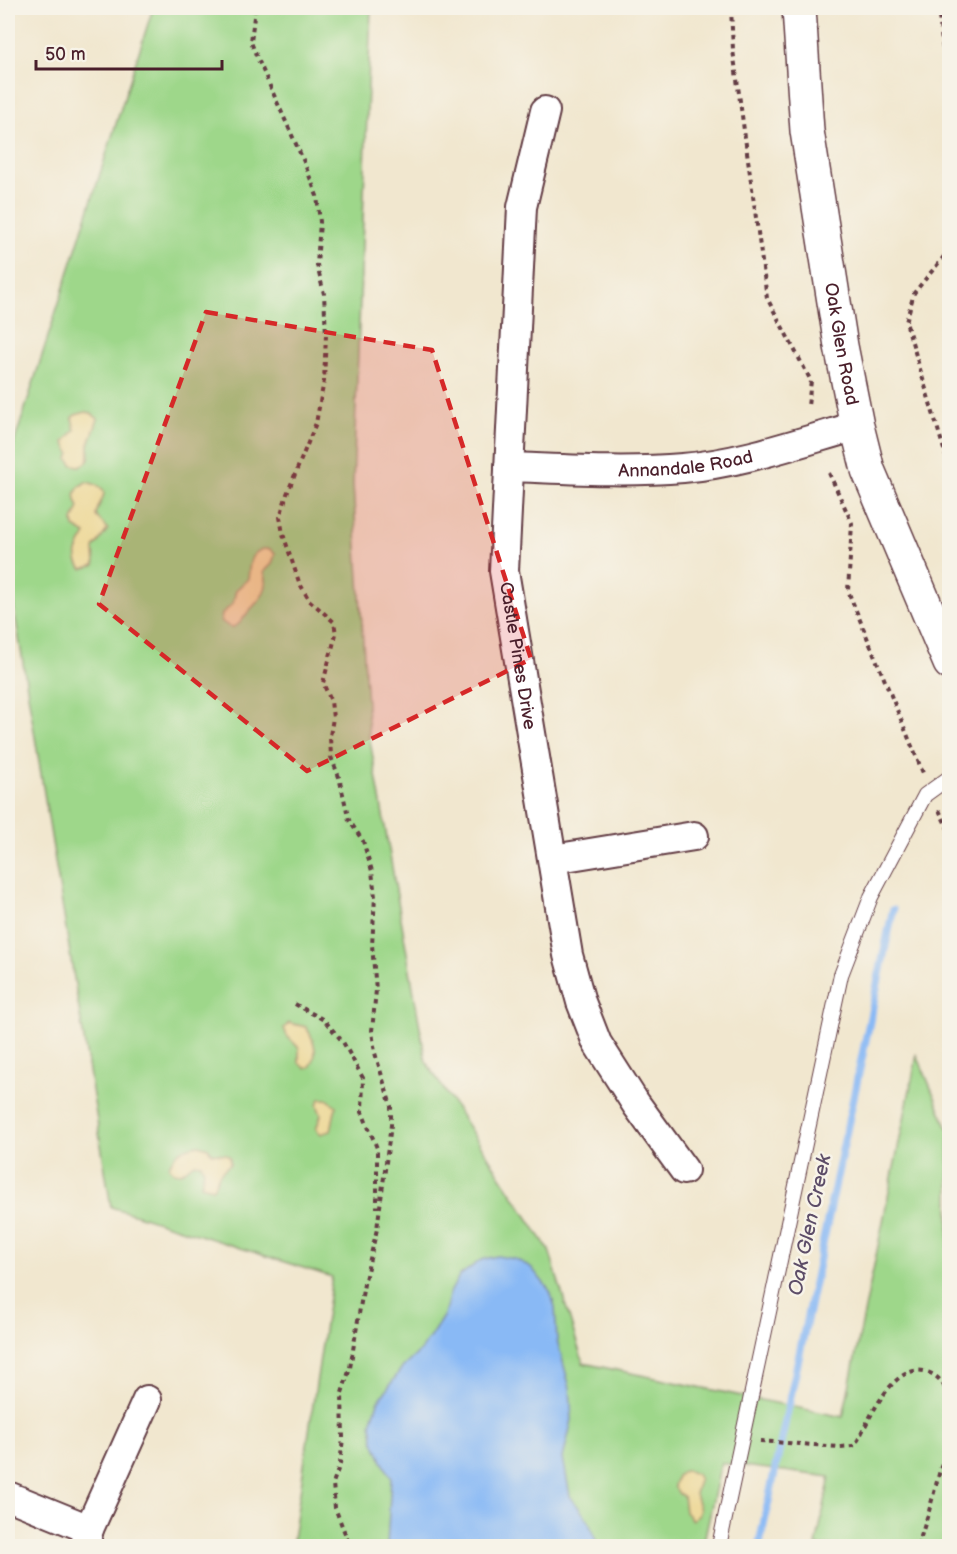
<svg xmlns="http://www.w3.org/2000/svg" width="957" height="1554" font-family="'Balsamiq Sans',sans-serif">
  <style>
    .green { fill: #9ed78a; stroke: #747b5a; stroke-width: 1.5 }
    .sand { fill: #eeda9e; stroke: #9c7c64; stroke-width: 1.5 }
    .water { fill: #89b9f5; stroke: #6a6c90; stroke-width: 1.5 }
    .lines { fill: none; stroke-linecap: round; stroke-linejoin: round }
    .stream { stroke: #89b9f5; stroke-width: 8 }
    .service-casing { stroke: #633d44; stroke-width: 16 }
    .minor-casing { stroke: #633d44; stroke-width: 32 }
    .secondary-casing { stroke: #633d44; stroke-width: 36 }
    .path { stroke: #633d44; stroke-width: 4; stroke-dasharray: 4.5 4.5; stroke-linecap: butt }
    .service { stroke: #fff; stroke-width: 14 }
    .minor { stroke: #fff; stroke-width: 28 }
    .secondary { stroke: #fff; stroke-width: 33 }
    .marked { fill: #d62828; fill-opacity: 0.2; stroke: #d62828; stroke-width: 4.5; stroke-dasharray: 12 8; stroke-linejoin: round }
    .labels { text-anchor: middle; dominant-baseline: central; stroke-width: 5; stroke-linejoin: round; paint-order: stroke }
    .street-label { font-size: 18px; fill: #4a1f2b; stroke: #f7f3e8 }
    .water-label { font-size: 20px; font-style: italic; fill: #5d4d68; stroke: #f7f3e8 }
  </style>
  <rect width="100%" height="100%" fill="#f7f3e8"/>
  <filter id="ink" filterUnits="userSpaceOnUse"><feTurbulence type="fractalNoise" baseFrequency=".0167" numOctaves="2"/><feDisplacementMap in="SourceGraphic" scale="12" xChannelSelector="R" yChannelSelector="G"/><feConvolveMatrix kernelMatrix="1 2 1 2 8 2 1 2 1" color-interpolation-filters="sRGB"/></filter>
  <filter id="wash" filterUnits="userSpaceOnUse"><feTurbulence type="fractalNoise" baseFrequency=".008" numOctaves="4" result="noise"/><feDisplacementMap in="SourceGraphic" scale="24" xChannelSelector="R" yChannelSelector="G"/><feGaussianBlur stdDeviation="1.35" result="paint"/><feColorMatrix in="noise" values="0 0 0 0 0 0 0 0 0 0 0 0 0 0 0 0 0 1.4 0 .05"/><feComposite in="paint" operator="in"/></filter>
  <g filter="url(#wash)">
    <rect width="100%" height="100%" fill="#f1e7cf"/>
    <path class="green" d="M153,8H371L353,485L369,735L426,1062L549,1250L583,1363L843,1417L917,1055L949,1131V1546H816L830,1477L721,1463L703,1546H292L332,1277L111,1207L8,570V462Z"/>
    <g class="sand">
      <path d="M86,412L91,413L98,419L89,445V458L86,463L80,466L73,465L68,459L70,453L64,442L75,430L72,418L75,415Z"/>
      <path d="M86,482C118,489 98,498 96,516L108,529L94,548L95,565L82,569C71,555 79,547 86,534L74,527L73,521L79,507C73,495 74,489 86,482Z"/>
      <path d="M263,549H270L275,554L272,564L264,572C271,588 260,600 249,611C241,620 243,623 231,628L221,621L222,614L233,603L236,590L248,579C250,565 248,554 263,549Z"/>
      <path d="M289,1023L306,1027C314,1039 319,1054 310,1067L305,1068L299,1063V1048L287,1036L284,1028Z"/>
      <path d="M320,1099H327L336,1106L331,1131L320,1134L316,1129L321,1115L317,1104Z"/>
      <path d="M199,1145L208,1148L212,1153L226,1154L230,1157V1164L220,1173L213,1188L201,1185L204,1170L201,1164L194,1163L181,1173L174,1172L169,1167C174,1152 184,1147 199,1145Z"/>
      <path d="M685,1470L696,1474L699,1480L695,1494L700,1510L698,1516L692,1520L685,1512L683,1496L678,1493L674,1486L677,1476Z"/>
    </g>
    <path class="water" d="M497,1256L515,1259L531,1267L550,1291L555,1307L557,1340L570,1388L572,1420L563,1458L570,1496L588,1520L598,1546H387L391,1477L382,1461L373,1439L371,1423L378,1402L401,1369L420,1351L432,1334L444,1315L450,1293L459,1276L481,1260Z"/>
    <g class="lines">
      <path class="stream" d="M759,1546L893,910"/>
    </g>
  </g>
  <g filter="url(#ink)">
    <g class="lines">
      <g class="service-casing">
        <path id="service" d="M719,1546L841,975L871,897L925,795L950,777"/>
      </g>
      <g class="minor-casing">
        <g id="minor">
          <path id="s1" d="M545,111L522,207L504,571L568,955L581,1002L597,1043L636,1104L684,1170"/>
          <path id="s2" d="M509,467C567,469 625,473 683,468C742,463 800,442 857,426"/>
          <path d="M553,859L694,836"/>
          <path d="M8,1496L89,1529"/>
          <path d="M85,1546L89,1529L147,1400"/>
        </g>
      </g>
      <g class="secondary-casing">
        <g id="secondary">
          <path id="s3" d="M799,8L807,131L841,346L857,426L868,470L950,663"/>
        </g>
      </g>
      <g class="path">
        <path d="M255,8L251,42L256,55L304,162L317,196L320,222L317,265L324,294L326,335L324,381L316,423L287,494L280,517L283,534L299,582L309,600L334,622L336,634L323,683L331,701L333,718L330,736L331,757L339,777L349,820L363,841L372,871L375,897L372,945L376,990L372,1031L375,1053L391,1106V1125L377,1229L364,1284L350,1368L342,1393L343,1438L340,1464L333,1483L335,1508L350,1546"/>
        <path d="M731,8L733,50L767,298L811,381L808,406"/>
        <path d="M938,8L950,108"/>
        <path d="M950,249L914,293L906,322L950,470"/>
        <path d="M829,473L852,523L848,591L923,773"/>
        <path d="M939,810L950,833"/>
        <path d="M295,1004L324,1020L343,1042L363,1078L362,1112L377,1148V1208"/>
        <path d="M760,1441L840,1447L853,1446L858,1440C871,1416 895,1358 930,1373C942,1378 947,1390 950,1402"/>
        <path d="M918,1546L929,1511L950,1433"/>
      </g>
      <use href="#service" class="service"/>
      <use href="#minor" class="minor"/>
      <use href="#secondary" class="secondary"/>
    </g>
  </g>
  <path class="marked" d="M206,312L432,350L531,659L307,771L99,604Z"/>
  <g class="labels">
    <g class="street-label">
      <text stroke="none"><textPath href="#s3" startOffset="339">Oak Glen Road</textPath></text>
      <text stroke="none"><textPath href="#s2" startOffset="177">Annandale Road</textPath></text>
      <text stroke="none"><textPath href="#s1" startOffset="549">Castle Pines Drive</textPath></text>
    </g>
    <g class="water-label">
      <text transform="translate(810 1225) rotate(-78)">Oak Glen Creek</text>
    </g>
  </g>
  <rect width="957" height="1554" fill="none" stroke="#f7f3e8" stroke-width="30"/>
  <path d="M36 60v9h186v-9" fill="none" stroke="#4a1f2b" stroke-width="3"/>
  <text x="45" y="60" font-size="18" fill="#4a1f2b" stroke="#f7f3e8" stroke-width="4.5" paint-order="stroke">50 m</text>
</svg>
